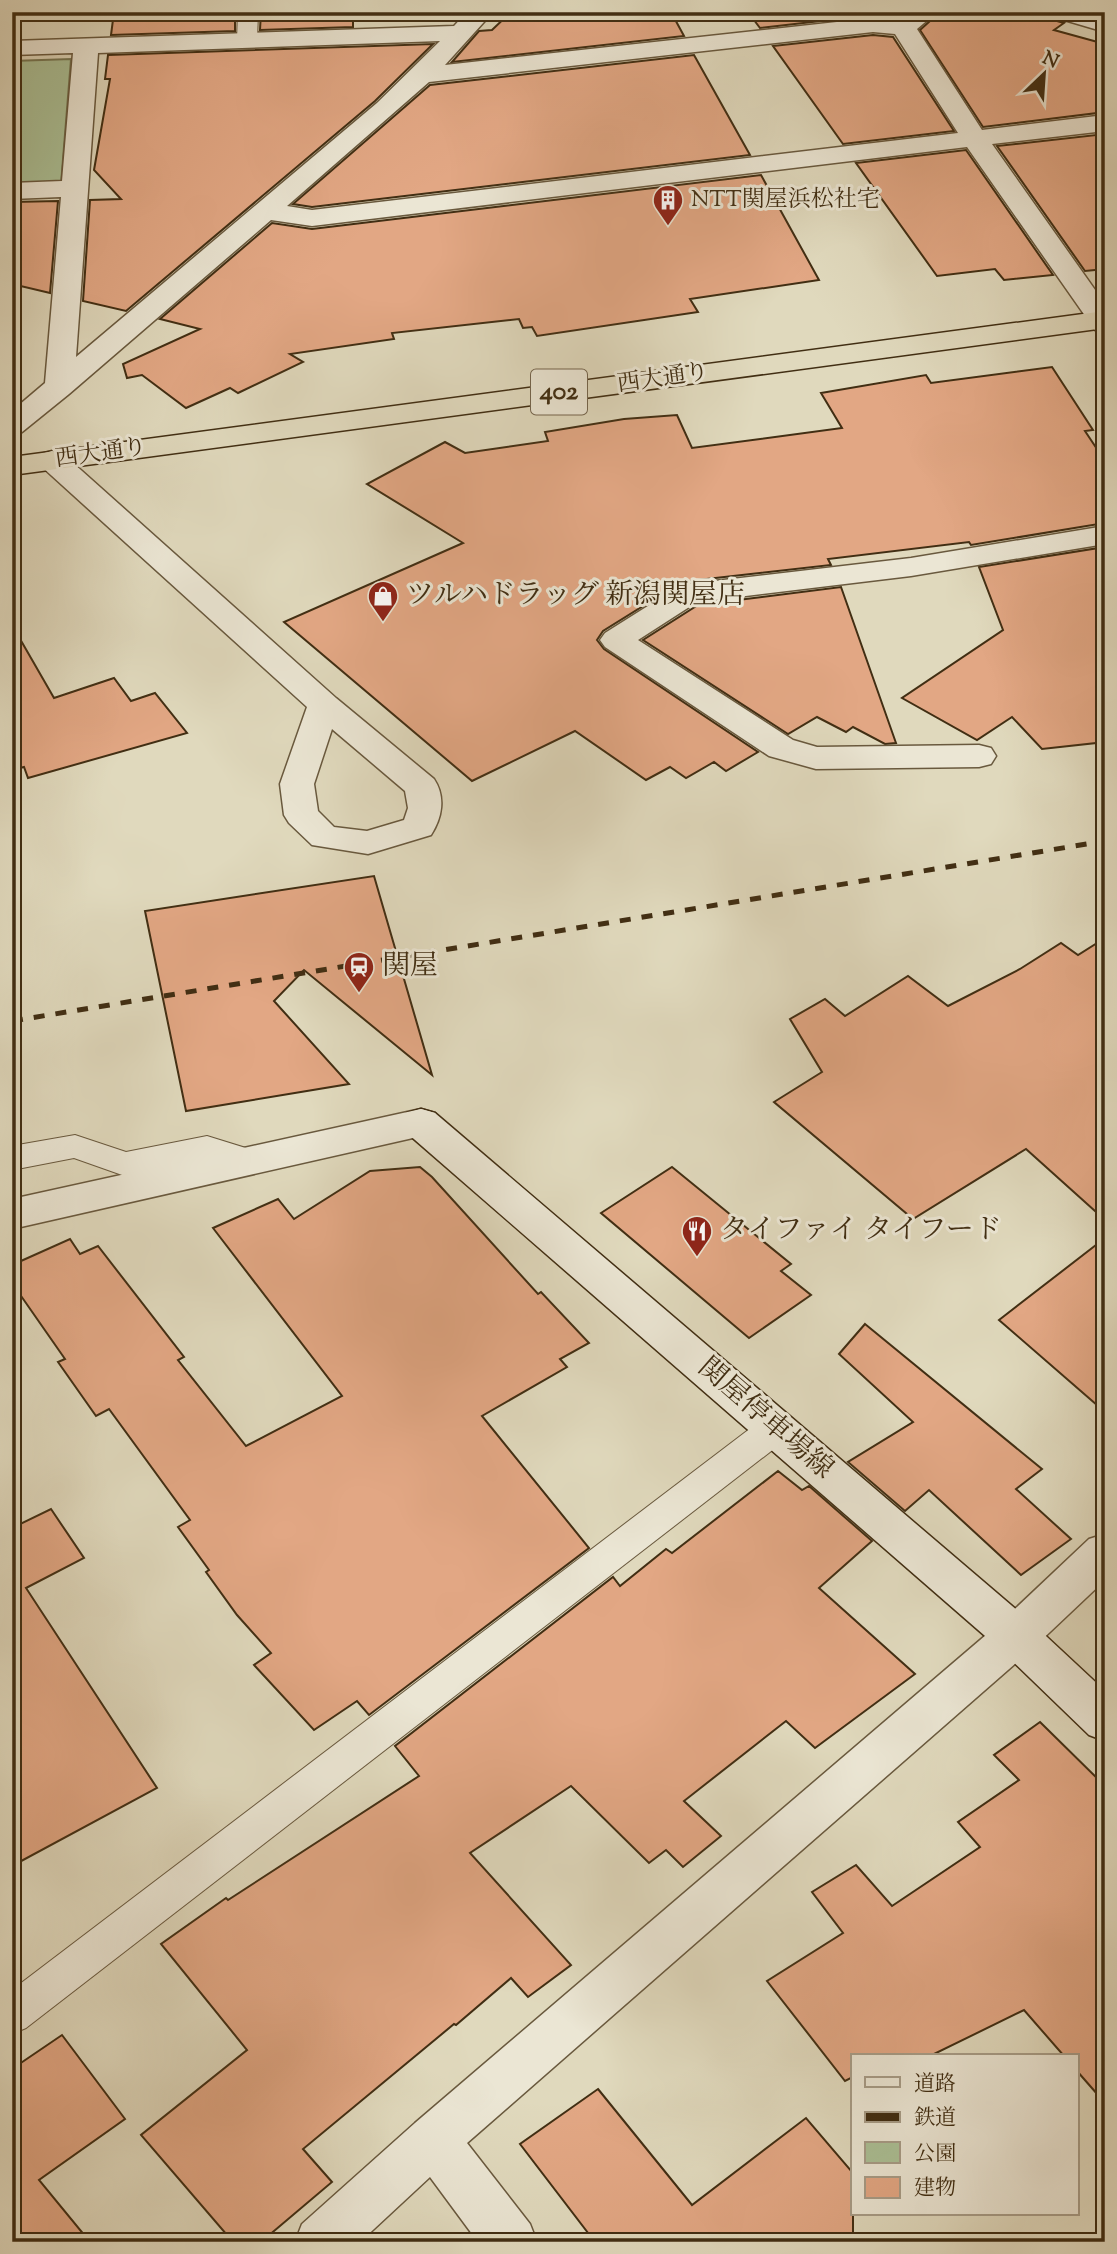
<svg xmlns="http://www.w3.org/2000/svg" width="1117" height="2254" font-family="'Sorts Mill Goudy','Noto Serif JP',serif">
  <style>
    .green { fill: #abc096; stroke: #767754; stroke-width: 2 }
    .building { fill: #e2a784; stroke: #412e13; stroke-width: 2 }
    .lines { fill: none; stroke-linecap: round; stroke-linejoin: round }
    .lane-casing { stroke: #69593e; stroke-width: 2 }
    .street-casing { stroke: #69593e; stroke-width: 3 }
    .secondary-casing { stroke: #412e13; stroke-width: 3 }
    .highway-casing { stroke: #412e13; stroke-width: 3 }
    .lane { fill: #ebe6d4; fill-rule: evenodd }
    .street { fill: #ebe6d4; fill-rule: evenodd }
    .secondary { fill: #ebe6d4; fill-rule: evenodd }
    .highway { fill: #e0d9bd; fill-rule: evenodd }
    .rail { stroke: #412e13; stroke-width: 5; stroke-dasharray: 11 11; stroke-linecap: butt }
    .labels { text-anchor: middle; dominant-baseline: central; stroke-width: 6; stroke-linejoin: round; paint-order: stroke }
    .far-poi-label { font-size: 23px; fill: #412e13; stroke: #ebe6d4; text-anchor: start }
    .far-street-label { font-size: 23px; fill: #412e13; stroke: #ebe6d4 }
    .shield { fill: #ebe6d4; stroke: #74654d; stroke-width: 2 }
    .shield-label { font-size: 26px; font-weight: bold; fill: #412e13 }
    .poi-label { font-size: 28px; fill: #412e13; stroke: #ebe6d4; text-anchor: start }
    .street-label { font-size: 28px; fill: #412e13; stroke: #ebe6d4 }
  </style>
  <rect width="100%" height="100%" fill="#e0d9bd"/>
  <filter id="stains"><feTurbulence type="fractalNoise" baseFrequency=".00286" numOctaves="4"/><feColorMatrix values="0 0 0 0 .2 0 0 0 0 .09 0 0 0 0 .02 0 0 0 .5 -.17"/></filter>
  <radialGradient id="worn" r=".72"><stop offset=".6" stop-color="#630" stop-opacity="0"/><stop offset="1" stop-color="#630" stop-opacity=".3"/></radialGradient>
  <path class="green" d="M71,59L61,184L12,186V61Z"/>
  <g class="building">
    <path d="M114,12H235V31L111,35Z"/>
    <path d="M261,12H353V27L260,30Z"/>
    <path d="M511,12H671L684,36L452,62L479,31L492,30Z"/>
    <path d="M748,12H903L897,16L873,15L760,28Z"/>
    <path d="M940,12H1049L1053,20L1064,23L1054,30L1105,44V112L983,127L920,30Z"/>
    <path d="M873,35L893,37L954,131L843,144L773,46Z"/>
    <path d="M433,44L375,101L126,311L83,301L90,200L121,199L94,170L110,79H105L108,55Z"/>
    <path d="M694,55L750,155L312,207L293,204L430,85Z"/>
    <path d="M1105,134V269L1085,271L997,146Z"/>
    <path d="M966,150L1053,275L1004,280L995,269L937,276L856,163Z"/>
    <path d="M761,175L819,280L690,299L698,312L537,336L532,327L523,328L519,319L392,333L394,339L290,354L303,362L238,393L230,388L186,408L142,375L127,378L123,364L200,329L160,319L272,223L312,229Z"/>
    <path d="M58,201L50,293L12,284V202Z"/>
    <path d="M1052,367L1093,430L1085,431L1105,461V523L971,545L969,542L828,559L831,565L689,581L677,585L603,631L597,640L604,649L758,752L726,771L714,762L686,778L670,767L646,780L575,731L472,781L284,622L463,543L367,484L445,442L465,453L548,441L545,432L624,419L677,415L692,448L842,428L821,393L926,375L931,383Z"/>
    <path d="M1105,547V742L1042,749L1012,717L977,740L902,698L1003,630L979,567Z"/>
    <path d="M841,587L896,743L885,744L853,727L846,732L817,717L788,734L643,640L698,605Z"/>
    <path d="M12,625L54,698L114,678L131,701L155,693L187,733L28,778L24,767L12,770Z"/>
    <path d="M374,876L432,1075L304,970L274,1001L349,1084L186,1111L145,911Z"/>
    <path d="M1105,938V1220L1026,1149L913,1219L774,1102L822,1072L790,1019L825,999L845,1016L908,976L948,1006L1020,969L1061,943L1078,955Z"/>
    <path d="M420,1167L432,1177L538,1294L541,1292L589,1343L560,1359L567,1367L482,1416L589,1548L369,1715L357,1701L314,1730L254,1665L271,1653L237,1615L206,1572L209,1570L178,1527L190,1520L109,1409L96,1416L58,1362L65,1359L12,1283V1265L70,1239L80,1254L98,1246L184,1357L178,1360L246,1446L342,1396L213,1228L278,1199L294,1219L370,1171Z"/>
    <path d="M672,1167L791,1264L781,1271L811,1295L749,1338L601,1213Z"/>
    <path d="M1105,1238V1412L999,1320Z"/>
    <path d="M865,1324L1042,1469L1016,1489L1071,1539L1021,1575L929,1490L905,1511L848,1462L913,1422L839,1354Z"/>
    <path d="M778,1471L802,1490L809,1486L872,1541L819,1588L915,1674L815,1748L786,1721L684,1801L721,1836L683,1867L666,1850L649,1863L571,1786L470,1853L571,1965L528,1997L511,1978L456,2025L454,2024L303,2149L332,2182L261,2242H233L141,2135L247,2050L161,1944L226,1898L228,1900L419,1776L395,1746L613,1577L620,1586L666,1549L672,1553Z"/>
    <path d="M51,1509L84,1558L26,1588L157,1788L12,1866V1528Z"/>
    <path d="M1040,1722L1105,1786V2103L1077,2071V2056H1064L1024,2010L930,2056H853V2077L845,2081L767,1981L843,1933L812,1892L856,1865L892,1906L980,1847L958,1822L1019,1780L994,1755Z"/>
    <path d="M62,2035L125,2119L39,2180L90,2242H12V2069Z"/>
    <path d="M598,2089L692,2205L806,2118L853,2173V2242H595L520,2144Z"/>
  </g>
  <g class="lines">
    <g class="lane-casing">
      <g id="lane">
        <path d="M238,12H258L257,40L254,44H240L237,40Z"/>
        <path d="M75,1135L126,1152L207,1136L262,1153L267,1161L262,1169L251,1173L207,1159L125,1176L74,1158L12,1170V1146Z"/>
        <path d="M776,1414L788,1418L793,1428L788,1438L26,2028L12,2034V1990L764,1418Z"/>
      </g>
    </g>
    <g class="street-casing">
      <g id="street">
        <path d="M467,12H493L445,65L873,18L898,19L908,12H937L917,29L982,130L1105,115V131L992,144L1105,304V332L1095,330L967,147L312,226L271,220L69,394L22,432L12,435V411L45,383L61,197L12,199V183L62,181L73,53L12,55V41L454,26ZM873,32L895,34L958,133L312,210L287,206L429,82ZM440,41L377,103L76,357L98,53Z"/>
        <path d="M1051,12H1089L1105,17V32L1054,17Z"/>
        <path d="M52,451L63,454L336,698L434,779C446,797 442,818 431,835L368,854L312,845L289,823L284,815L280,784L307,707L41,466L37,460L41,454ZM332,729L405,791L408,808L404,820L367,831L334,827L318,811L314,784Z"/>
        <path d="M1105,526V544L911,576L697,602L638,640L793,740L817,747L979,745L991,748L996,756L991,764L979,767L816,769L769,756L605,647L600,640L605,633L678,587L689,584L911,558Z"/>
        <path d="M421,1109L435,1113L440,1123L435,1133L12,1229V1199Z"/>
        <path d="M1105,1534V1580L1032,1649L467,2143L530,2224L537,2242H478L430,2177L360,2242H295L302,2224L415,2123L1000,1623L1089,1539Z"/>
      </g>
    </g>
    <g class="secondary-casing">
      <path id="secondary" d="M421,1109L435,1113L1032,1623L1105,1691V1741L1089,1735L1000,1649L407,1133L402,1123L407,1113Z"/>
    </g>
    <g class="highway-casing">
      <path id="highway" d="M1105,311V328L12,475V457Z"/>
    </g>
    <use href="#lane" class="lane"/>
    <use href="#street" class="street"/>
    <use href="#secondary" class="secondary"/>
    <use href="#highway" class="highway"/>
    <path class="rail" d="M12,1021L1105,841"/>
  </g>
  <defs>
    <g id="building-pin" transform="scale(1.575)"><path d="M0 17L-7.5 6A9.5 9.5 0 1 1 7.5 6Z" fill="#8f2418" stroke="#ebe6d4"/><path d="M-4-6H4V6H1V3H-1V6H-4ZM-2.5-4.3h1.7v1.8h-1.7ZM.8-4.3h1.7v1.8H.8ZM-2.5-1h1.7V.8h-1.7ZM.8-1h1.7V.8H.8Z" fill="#fff"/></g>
    <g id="shop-pin" transform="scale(1.575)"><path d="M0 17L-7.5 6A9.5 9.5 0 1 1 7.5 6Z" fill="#8f2418" stroke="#ebe6d4"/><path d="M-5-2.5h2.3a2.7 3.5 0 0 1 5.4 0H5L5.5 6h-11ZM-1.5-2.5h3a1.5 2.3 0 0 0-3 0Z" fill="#fff"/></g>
    <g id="station-pin" transform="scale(1.575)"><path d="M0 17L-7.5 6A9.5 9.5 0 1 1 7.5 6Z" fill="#8f2418" stroke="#ebe6d4"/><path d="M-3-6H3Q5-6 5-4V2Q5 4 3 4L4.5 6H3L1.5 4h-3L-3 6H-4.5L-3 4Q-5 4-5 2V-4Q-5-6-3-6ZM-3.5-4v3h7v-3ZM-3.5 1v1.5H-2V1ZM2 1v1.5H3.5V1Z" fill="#fff"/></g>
    <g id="restaurant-pin" transform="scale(1.575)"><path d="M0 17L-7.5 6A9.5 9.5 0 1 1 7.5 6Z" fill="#8f2418" stroke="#ebe6d4"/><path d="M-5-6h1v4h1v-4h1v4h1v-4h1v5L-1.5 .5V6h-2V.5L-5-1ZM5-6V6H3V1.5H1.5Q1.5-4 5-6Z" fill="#fff"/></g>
  </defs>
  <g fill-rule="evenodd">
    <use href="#building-pin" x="668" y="200"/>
    <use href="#shop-pin" x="383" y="596"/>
    <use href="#station-pin" x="359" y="967"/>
    <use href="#restaurant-pin" x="697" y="1231"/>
  </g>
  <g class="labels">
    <g class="far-poi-label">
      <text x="691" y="200">NTT関屋浜松社宅</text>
    </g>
    <g class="far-street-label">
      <text transform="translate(663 379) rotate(-8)">西大通り</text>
      <text transform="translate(101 454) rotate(-8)">西大通り</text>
    </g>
    <rect class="shield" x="531" y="369.5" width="56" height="45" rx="5"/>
    <g class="shield-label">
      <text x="559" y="392">402</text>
    </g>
    <g class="poi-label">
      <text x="406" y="596">ツルハドラッグ 新潟関屋店</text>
      <text x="382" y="967">関屋</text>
      <text x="720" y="1231">タイファイ タイフード</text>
    </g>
    <g class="street-label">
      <text transform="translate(765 1419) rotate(41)">関屋停車場線</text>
    </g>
  </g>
  <rect width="1117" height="2254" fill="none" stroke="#e0d9bd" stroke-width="42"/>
  <rect x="14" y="14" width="1089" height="2226" fill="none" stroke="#412e13" stroke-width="3.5"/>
  <rect x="21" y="21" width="1075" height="2212" fill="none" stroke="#412e13" stroke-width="2"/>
  <rect x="851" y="2054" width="228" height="161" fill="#ebe6d4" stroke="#a79c87" stroke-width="2"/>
  <rect x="865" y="2077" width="35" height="10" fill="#ebe6d4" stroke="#a79c87" stroke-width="2"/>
  <text x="914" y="2090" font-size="21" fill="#412e13">道路</text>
  <rect x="865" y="2112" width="35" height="10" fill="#412e13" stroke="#a79c87" stroke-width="2"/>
  <text x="914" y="2124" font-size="21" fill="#412e13">鉄道</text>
  <rect x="865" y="2142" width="35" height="21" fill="#abc096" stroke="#a79c87" stroke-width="2"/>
  <text x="914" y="2160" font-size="21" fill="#412e13">公園</text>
  <rect x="865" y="2177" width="35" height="21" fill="#e2a784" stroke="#a79c87" stroke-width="2"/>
  <text x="914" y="2194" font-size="21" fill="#412e13">建物</text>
  <g transform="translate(1044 74) rotate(25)" stroke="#ebe6d4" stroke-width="5" paint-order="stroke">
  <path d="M0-5L12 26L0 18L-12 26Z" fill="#412e13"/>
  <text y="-10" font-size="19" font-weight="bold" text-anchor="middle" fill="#412e13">N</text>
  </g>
  <rect width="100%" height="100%" filter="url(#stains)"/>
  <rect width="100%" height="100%" fill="url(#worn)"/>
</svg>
